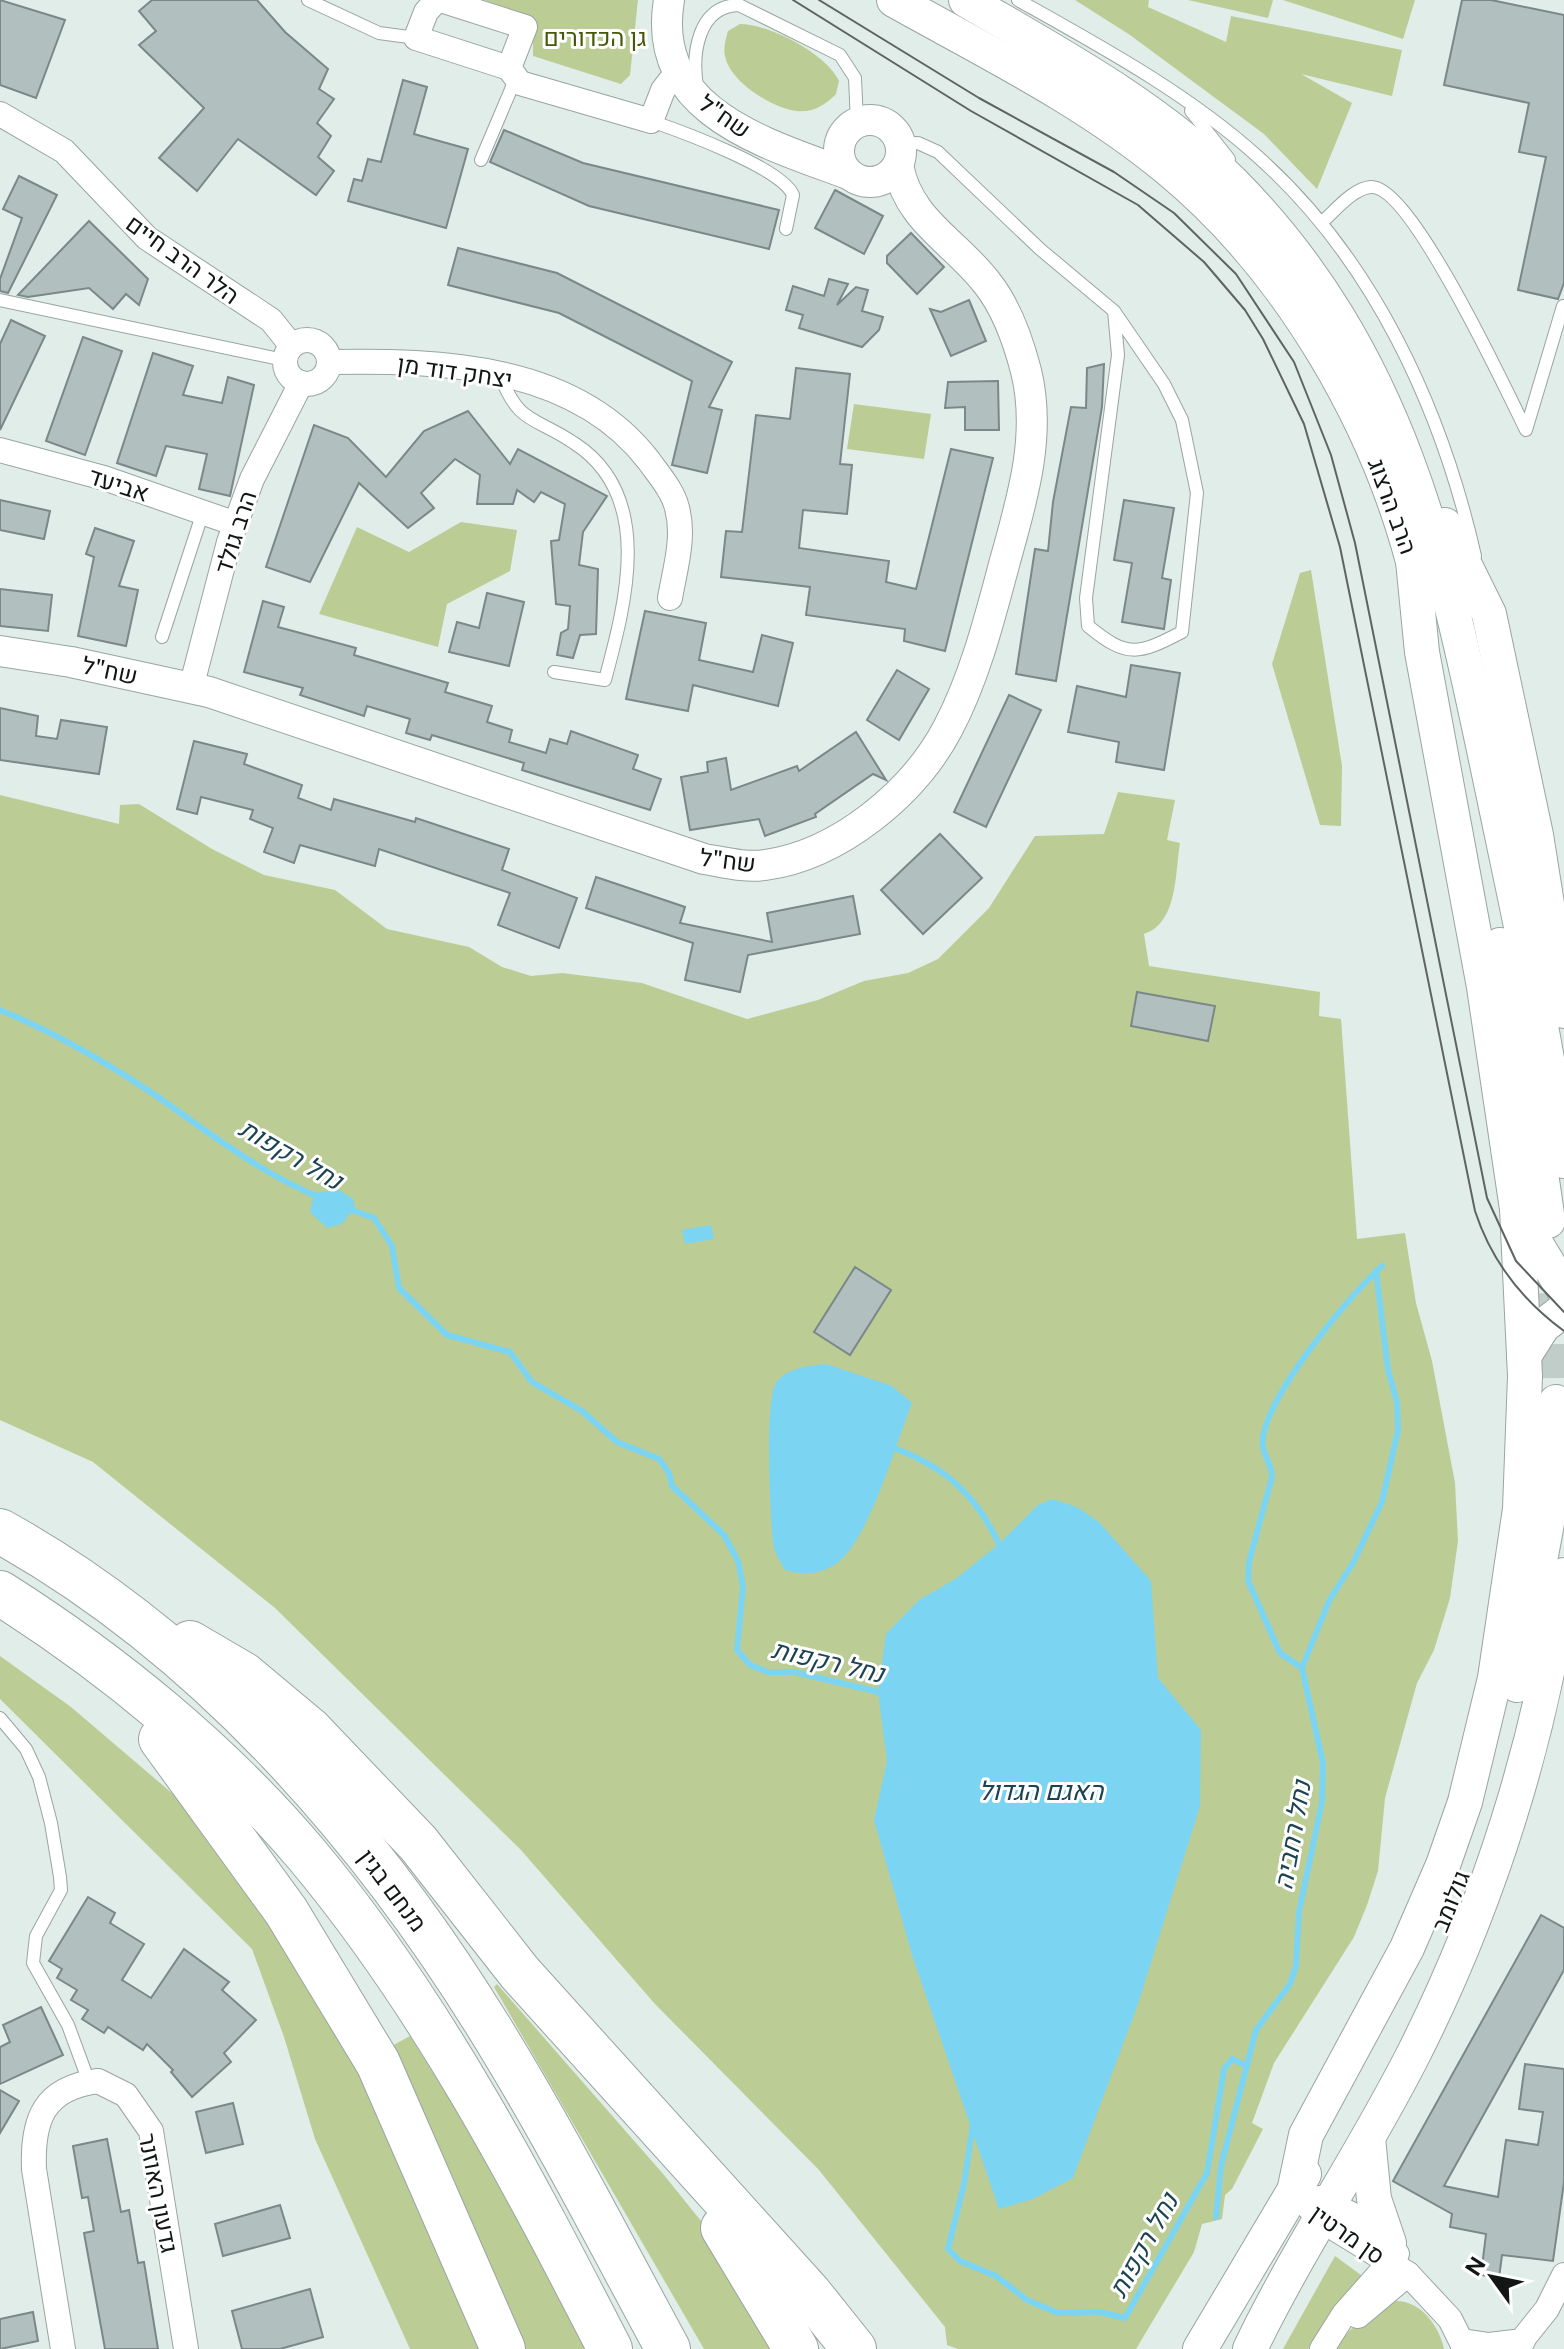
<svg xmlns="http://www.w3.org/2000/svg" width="1564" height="2349" font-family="'Public Sans',Heebo,sans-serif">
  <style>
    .green { fill: #bbcd95 }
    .water { fill: #7cd4f3 }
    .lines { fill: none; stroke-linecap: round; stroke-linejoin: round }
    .stream { stroke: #7cd4f3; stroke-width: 6 }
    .building { fill: #b1bfbf; stroke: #7b8788; stroke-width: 2 }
    .secondary-tunnel { stroke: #c1cdc8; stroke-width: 34; stroke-dasharray: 34 17; stroke-linecap: butt }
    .service-casing { stroke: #99a5a1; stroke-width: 14 }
    .minor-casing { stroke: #99a5a1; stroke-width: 26 }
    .tertiary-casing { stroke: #99a5a1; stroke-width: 32 }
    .secondary-casing { stroke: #99a5a1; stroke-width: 36 }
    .motorway-casing { stroke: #99a5a1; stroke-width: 46 }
    .service { stroke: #fff; stroke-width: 12 }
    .minor { stroke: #fff; stroke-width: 24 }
    .tertiary { stroke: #fff; stroke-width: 30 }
    .secondary { stroke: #fff; stroke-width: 34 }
    .motorway { stroke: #fff; stroke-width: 44 }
    .tram { stroke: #5d6462; stroke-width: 2 }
    .labels { text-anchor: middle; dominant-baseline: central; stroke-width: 6; stroke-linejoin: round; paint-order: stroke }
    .park-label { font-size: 24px; fill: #465809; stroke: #fff }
    .street-label { font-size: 24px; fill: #121615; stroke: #fff }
    .water-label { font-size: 26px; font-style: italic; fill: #1c4351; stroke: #fff }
  </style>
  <rect width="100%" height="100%" fill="#e0ede8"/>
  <g class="green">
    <path d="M484,0H638L630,75L621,84L533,56V18Z"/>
    <path d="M1075,0H1149L1148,7L1226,42L1231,16L1402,50L1392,96L1301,74L1352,103L1317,189L1264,134L1130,35Z"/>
    <path d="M1188,0H1273L1268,18Z"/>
    <path d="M1283,0H1415L1403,39Z"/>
    <path d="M740,24C769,24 827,54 839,81L836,94C826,105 812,113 797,111C772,108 730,82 725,56C723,48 726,38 728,31Z"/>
    <path d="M854,404L931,414L924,459L847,449Z"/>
    <path d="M461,522L517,530L510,571L447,604L438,647L319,614L357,527L409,552Z"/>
    <path d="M1311,570L1342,766L1341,826L1320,825L1272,664L1300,573Z"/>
    <path d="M1118,792L1175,800L1167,840L1180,843C1175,873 1178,923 1144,934L1149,966L1320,992L1319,1016L1341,1019L1357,1239L1405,1233L1416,1303L1432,1361L1455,1483L1458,1541L1450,1598L1434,1650L1417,1683L1385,1798L1378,1871L1367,1905L1354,1937L1274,2063L1252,2123L1263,2129L1232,2189L1225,2195L1222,2219L1202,2224L1194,2252L1136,2349H958L947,2345L945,2327L819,2170L655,2004L521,1850L275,1608L93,1462L0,1420V795L119,824L120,805L139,804L212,849L264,875L335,890L387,929L469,947L502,967L531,976L562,973L642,983L747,1019L818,1000L864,981L908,973L938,959L989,908L1035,836L1104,834Z"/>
    <path d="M0,1656L71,1707L180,1800L343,2024L483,2349H410L315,2139L284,2037L252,1949L0,1699Z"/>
    <path d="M497,1984L664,2175L746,2277L784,2349H704L494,1987Z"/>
    <path d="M410,2036L503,2185L587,2349H525L390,2047Z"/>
    <path d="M1335,2256L1365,2278L1308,2349H1283Z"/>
    <path d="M1396,2301C1421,2301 1439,2326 1444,2349H1334L1351,2329Z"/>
  </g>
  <g class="water">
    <path d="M339,1190L353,1199L355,1207L342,1224L327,1228L310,1212L314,1193Z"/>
    <path d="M711,1225L714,1239L685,1244L682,1230Z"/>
    <path d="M826,1364L892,1386L912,1403C896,1444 872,1528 843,1558C828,1573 805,1577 785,1570C780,1561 774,1553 773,1542C770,1515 765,1406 775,1385C784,1368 808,1366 826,1364Z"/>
    <path d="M1052,1499L1077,1507L1099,1522L1151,1581L1158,1678L1201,1730L1200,1806L1138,2004L1073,2178L1033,2199L999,2209L912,1955L874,1820L887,1761L878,1692L886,1634L919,1600L957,1578L999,1544L1038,1505Z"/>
  </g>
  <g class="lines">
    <g class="stream">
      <path d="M0,1010C54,1032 107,1063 155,1095C207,1131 261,1174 321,1198"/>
      <path d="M346,1208L374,1218L392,1246L399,1288L447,1335L510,1352L532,1382L582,1411L617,1442L659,1459L669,1473L672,1486L724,1535L738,1561L743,1587L737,1650L750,1665L768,1672H794L883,1693"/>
      <path d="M894,1448C945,1467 976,1495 999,1544"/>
      <path d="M1302,1668L1329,1601L1353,1563L1382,1502L1398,1430L1397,1402L1388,1370L1376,1271"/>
      <path d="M973,2124L964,2184L948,2249L960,2261L996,2276L1027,2300L1058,2313L1100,2312L1125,2318L1207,2173L1224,2069L1232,2059L1247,2066"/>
      <path d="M1216,2217L1221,2166L1256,2030L1290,1984L1296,1966L1299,1912L1322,1802L1323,1763L1302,1668L1280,1653L1248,1581L1249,1562L1272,1477C1272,1462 1260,1453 1263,1437C1271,1390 1346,1300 1382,1266"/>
    </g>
  </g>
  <g class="building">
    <path d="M0,0L65,20L36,98L0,85Z"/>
    <path d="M152,0H257L285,32L328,69L319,89L334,99L317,123L331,136L318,157L334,171L316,195L238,139L197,191L159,158L204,108L139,45L156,31L139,11Z"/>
    <path d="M1462,0H1491L1564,15V283L1558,299L1518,290L1546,157L1519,152L1529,103L1444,85Z"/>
    <path d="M403,80L427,87L414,134L468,149L446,228L348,201L354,179L362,181L368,159L381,162Z"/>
    <path d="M504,130L583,163L779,210L769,249L589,206L490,162Z"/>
    <path d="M19,176L57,195L8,293L0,291V279L22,218L3,209Z"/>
    <path d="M835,190L883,216L864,254L815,228Z"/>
    <path d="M89,221L148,279L139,305L126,294L113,309L89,288L28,297L18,295Z"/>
    <path d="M911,233L944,267L917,294L887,263V256Z"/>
    <path d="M458,248L557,273L732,362L709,407L722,410L707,473L672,465L692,381L559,313L448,285Z"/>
    <path d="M829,279L848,284L837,305L856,287L868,290L862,311L883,317L879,330L862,347L799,328L803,315L786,310L793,286L824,296Z"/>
    <path d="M969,300L986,341L951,356L930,309L941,312Z"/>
    <path d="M11,320L45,336L0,430V344Z"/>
    <path d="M83,337L122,351L85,455L46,441Z"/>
    <path d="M153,353L193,366L183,395L222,403L228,377L254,385L230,496L199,489L207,454L166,446L156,476L117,463Z"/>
    <path d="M1104,364L1102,407L1056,681L1016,674L1035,549L1048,551L1053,502L1071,407L1086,408L1087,368Z"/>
    <path d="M796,368L850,374L840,464L852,465L847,514L803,510L799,548L889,561L886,582L916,589L951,449L993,458L945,651L904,641L905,629L806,615L810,587L721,577L726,531L742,532L756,415L790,419Z"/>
    <path d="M998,381L999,430H965V407L945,408L948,382Z"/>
    <path d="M468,411L510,464L518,449L607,496L583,532L579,565L598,569L596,634L580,635L573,658L557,655L561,633L568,629L570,606L556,604L551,541L559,540L565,504L541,492L534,502L517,490L513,504H477L480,475L455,459L421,493L434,508L408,528L359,483L310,582L266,567L314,425L348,438L386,477L424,431Z"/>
    <path d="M0,500L50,511L44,539L0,530Z"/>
    <path d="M1124,500L1174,508L1162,578L1171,580L1164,629L1122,622L1132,563L1114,560Z"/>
    <path d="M95,528L134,541L119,586L138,590L126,646L78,636L94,557L86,554Z"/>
    <path d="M0,589L52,595L48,631L0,626Z"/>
    <path d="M487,593L524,602L509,666L449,652L457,622L479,628Z"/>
    <path d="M263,601L284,607L278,627L356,648L354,655L448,683L445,692L492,706L487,722L512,730L509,742L546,753L550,739L567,744L571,731L638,755L633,769L661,779L650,810L522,770L524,763L432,735L430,740L406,733L410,719L367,706L364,716L300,695L303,688L244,672Z"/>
    <path d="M645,611L706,623L699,660L753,672L762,635L793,643L778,706L693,685L688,711L626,699Z"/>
    <path d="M1131,665L1180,673L1164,770L1116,762L1119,742L1068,732L1077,686L1126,697Z"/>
    <path d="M897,670L929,689L899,740L867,720Z"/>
    <path d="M1009,695L1041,710L986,827L954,812Z"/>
    <path d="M0,708L38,716L36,736L57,739L61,720L107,727L99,774L0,760Z"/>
    <path d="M856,732L886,780L873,774L815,814L816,817L765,836L759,819L690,830L681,777L708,772L707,762L726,758L731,790L797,766L799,771Z"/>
    <path d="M194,741L247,754L244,764L302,785L298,798L331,810L334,799L415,822L416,818L509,849L502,870L577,898L559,948L498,925L510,893L379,849L375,866L300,845L294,863L264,852L273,828L250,819L253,810L201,797L197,814L177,809Z"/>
    <path d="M940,834L982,878L923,934L881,890Z"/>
    <path d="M596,877L685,907L680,923L772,942L767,913L853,896L860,934L748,955L740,992L685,980L693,943L586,908Z"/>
    <path d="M1137,992L1215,1006L1208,1041L1131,1026Z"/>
    <path d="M855,1267L891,1290L850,1355L814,1332Z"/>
    <path d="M88,1897L115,1913L110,1923L144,1944L122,1980L151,1998L184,1949L229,1982L222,1990L256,2020L224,2053L231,2062L192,2097L171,2072L173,2070L147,2044L143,2050L108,2027L104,2033L82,2019L88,2010L71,2000L77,1990L57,1978L62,1969L49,1961Z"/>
    <path d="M1541,1915L1564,1928V1970L1444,2186L1498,2197L1506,2140L1538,2145L1543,2112L1519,2109L1525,2064L1564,2069V2182L1553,2261L1502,2255L1499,2278L1481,2275L1486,2234L1450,2227L1452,2214L1393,2181Z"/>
    <path d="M41,2007L63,2055L0,2084V2047L10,2042L3,2025Z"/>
    <path d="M0,2090L19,2101L0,2133Z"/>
    <path d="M233,2103L243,2144L206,2153L196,2112Z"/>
    <path d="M107,2139L121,2212L129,2210L138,2263L144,2262L158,2349H105L84,2233L94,2231L88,2197L82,2198L73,2146Z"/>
    <path d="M280,2205L290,2238L223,2256L215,2224Z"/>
    <path d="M310,2289L323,2337L280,2349H242L232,2311Z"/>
    <path d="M33,2312L38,2341L0,2349V2319Z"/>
  </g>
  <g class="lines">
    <path class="secondary-tunnel" d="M1555,1293L1556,1402"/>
    <g class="service-casing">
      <g id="service">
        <path d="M308,0L379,33L416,38"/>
        <path d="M1018,0C1100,46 1187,93 1257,156C1373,259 1441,407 1475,556"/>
        <path d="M697,86C692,55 697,6 739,5L840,55L855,78L857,123"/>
        <path d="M1191,111L1229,159"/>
        <path d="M651,121C680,131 782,168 793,195L786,229"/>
        <path d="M900,144L918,143L938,152L1041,250L1114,311L1164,384L1182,420L1197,493L1182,632C1138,655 1127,658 1088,626L1086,598L1118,355L1114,311"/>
        <path d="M481,160L515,80"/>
        <path d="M1322,222C1334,212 1353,188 1371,187C1411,185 1507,392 1526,430L1563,306"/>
        <path d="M0,300L284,360"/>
        <path d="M500,375C519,425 534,416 574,443C655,495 626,602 605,680L554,672"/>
        <path d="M162,637L203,512"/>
        <path d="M0,1718L26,1749L39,1777L51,1823L60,1877L61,1890L36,1936L33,1963L68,2025L89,2082"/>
      </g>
    </g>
    <g class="minor-casing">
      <g id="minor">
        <path d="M437,0L426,12L416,38L509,68"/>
        <path d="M441,0L525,27L509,68L520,83L651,121L663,90L677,72"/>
        <path d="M0,114L64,151L147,238L271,320L291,345"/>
        <circle cx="307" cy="362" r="22"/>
        <path d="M329,362C440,360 575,364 649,461C659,475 673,491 677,508C685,537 675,569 670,598"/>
        <path d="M0,450L104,478L236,524"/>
        <path d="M191,688L229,542L252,479L301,383"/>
        <path d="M1294,2192L1321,2220L1408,2274L1450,2319L1465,2349"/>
        <path d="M1319,2198L1355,2216L1388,2242"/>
        <path d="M1358,2316L1408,2274"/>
        <path d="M1462,2341L1489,2345L1523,2341"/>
        <path d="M63,2349L34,2169C32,2119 44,2088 98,2081L126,2095L151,2131L186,2349"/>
        <path d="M1322,2349L1344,2314L1397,2254"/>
        <path d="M1515,2349L1547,2309L1564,2275"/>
      </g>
    </g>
    <g class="tertiary-casing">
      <g id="tertiary">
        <path d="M669,0C650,112 765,143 848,174"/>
        <circle cx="870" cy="151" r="31"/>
        <path d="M0,651L71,662L209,692L704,859C723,862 745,868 765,865C839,855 914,793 948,728C975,677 990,617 1005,561C1022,500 1042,435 1026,371C1018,340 1007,308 987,283C955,241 908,221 898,165"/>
      </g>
    </g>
    <g class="secondary-casing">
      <g id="secondary">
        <path d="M894,0C987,52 1085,100 1167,168C1290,269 1381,427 1418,581"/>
        <path d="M966,0C1060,55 1156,106 1233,183C1407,359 1446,570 1495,802C1520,921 1546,1040 1564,1161"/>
        <path d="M1445,525L1489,614L1536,835L1564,1011"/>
        <path d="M1500,945L1528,1085L1548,1221"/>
        <path d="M1524,1224L1564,1290"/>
        <path d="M1524,1356L1543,1326L1564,1310"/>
        <path d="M1517,1685L1547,1523L1556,1402"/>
        <path d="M1368,2138L1374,2199L1389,2243"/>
        <path d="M1294,2192L1306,2135L1407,1948L1443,1865L1465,1802L1495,1678L1520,1509L1525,1376L1517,1209L1484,987L1422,652L1413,561"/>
        <path d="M1200,2349L1304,2174"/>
        <path d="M1250,2349C1299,2247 1363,2154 1414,2053C1489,1904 1541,1739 1564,1575"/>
      </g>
    </g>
    <g class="motorway-casing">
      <g id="motorway">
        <path d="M0,1531C207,1646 373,1837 495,2037C557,2138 611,2244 668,2349"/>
        <path d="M0,1593C112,1664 221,1753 307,1855C431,2003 522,2178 610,2349"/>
        <path d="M190,1643L243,1674L310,1730L418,1843L520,1973L810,2294L854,2349"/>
        <path d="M161,1739L286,1911L378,2063L503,2349"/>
        <path d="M723,2228L796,2349"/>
      </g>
    </g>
    <use href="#service" class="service"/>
    <use href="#minor" class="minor"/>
    <use href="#tertiary" class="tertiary"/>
    <use href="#secondary" class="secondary"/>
    <use href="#motorway" class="motorway"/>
    <g class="tram">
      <path d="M793,0L971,111L1138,205L1204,262L1245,310L1263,339L1304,424L1340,547L1475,1211C1491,1260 1523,1301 1564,1331"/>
      <path d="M819,0L979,98L1114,172L1174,213L1236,274L1294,362L1331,455L1355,543L1487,1198L1516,1261L1564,1312"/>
    </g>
  </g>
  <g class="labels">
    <g class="park-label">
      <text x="595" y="37">גן הכדורים</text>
    </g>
    <g class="street-label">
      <text transform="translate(725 116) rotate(35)">שח"ל</text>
      <text transform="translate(183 259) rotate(36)">הלר הרב חיים</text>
      <text transform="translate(455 371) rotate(8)">יצחק דוד מן</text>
      <text transform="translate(119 484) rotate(18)">אביעד</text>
      <text transform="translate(1393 506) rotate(70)">הרב הרצוג</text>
      <text transform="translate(235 532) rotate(-72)">הרב גולד</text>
      <text transform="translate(110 670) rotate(12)">שח"ל</text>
      <text transform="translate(728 860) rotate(7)">שח"ל</text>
      <text transform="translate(393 1890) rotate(53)">מנחם בגין</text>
      <text transform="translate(1450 1901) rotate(-68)">גולומב</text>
      <text transform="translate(159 2193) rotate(79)">גדעון האוזנר</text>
      <text transform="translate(1348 2234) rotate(35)">סן מרטין</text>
    </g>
    <g class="water-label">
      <text transform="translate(291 1154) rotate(30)">נחל רקפות</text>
      <text transform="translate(828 1661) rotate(13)">נחל רקפות</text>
      <text x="1041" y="1790">האגם הגדול</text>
      <text transform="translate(1292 1835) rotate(-80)">נחל רחביה</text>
      <text transform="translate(1143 2245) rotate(-61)">נחל רקפות</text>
    </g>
  </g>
  <g transform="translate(1492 2277) rotate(303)" stroke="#ffffff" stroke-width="6" paint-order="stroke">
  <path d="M0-6L14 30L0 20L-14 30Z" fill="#121615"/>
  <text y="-12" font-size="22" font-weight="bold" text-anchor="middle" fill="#121615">N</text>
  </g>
</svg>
